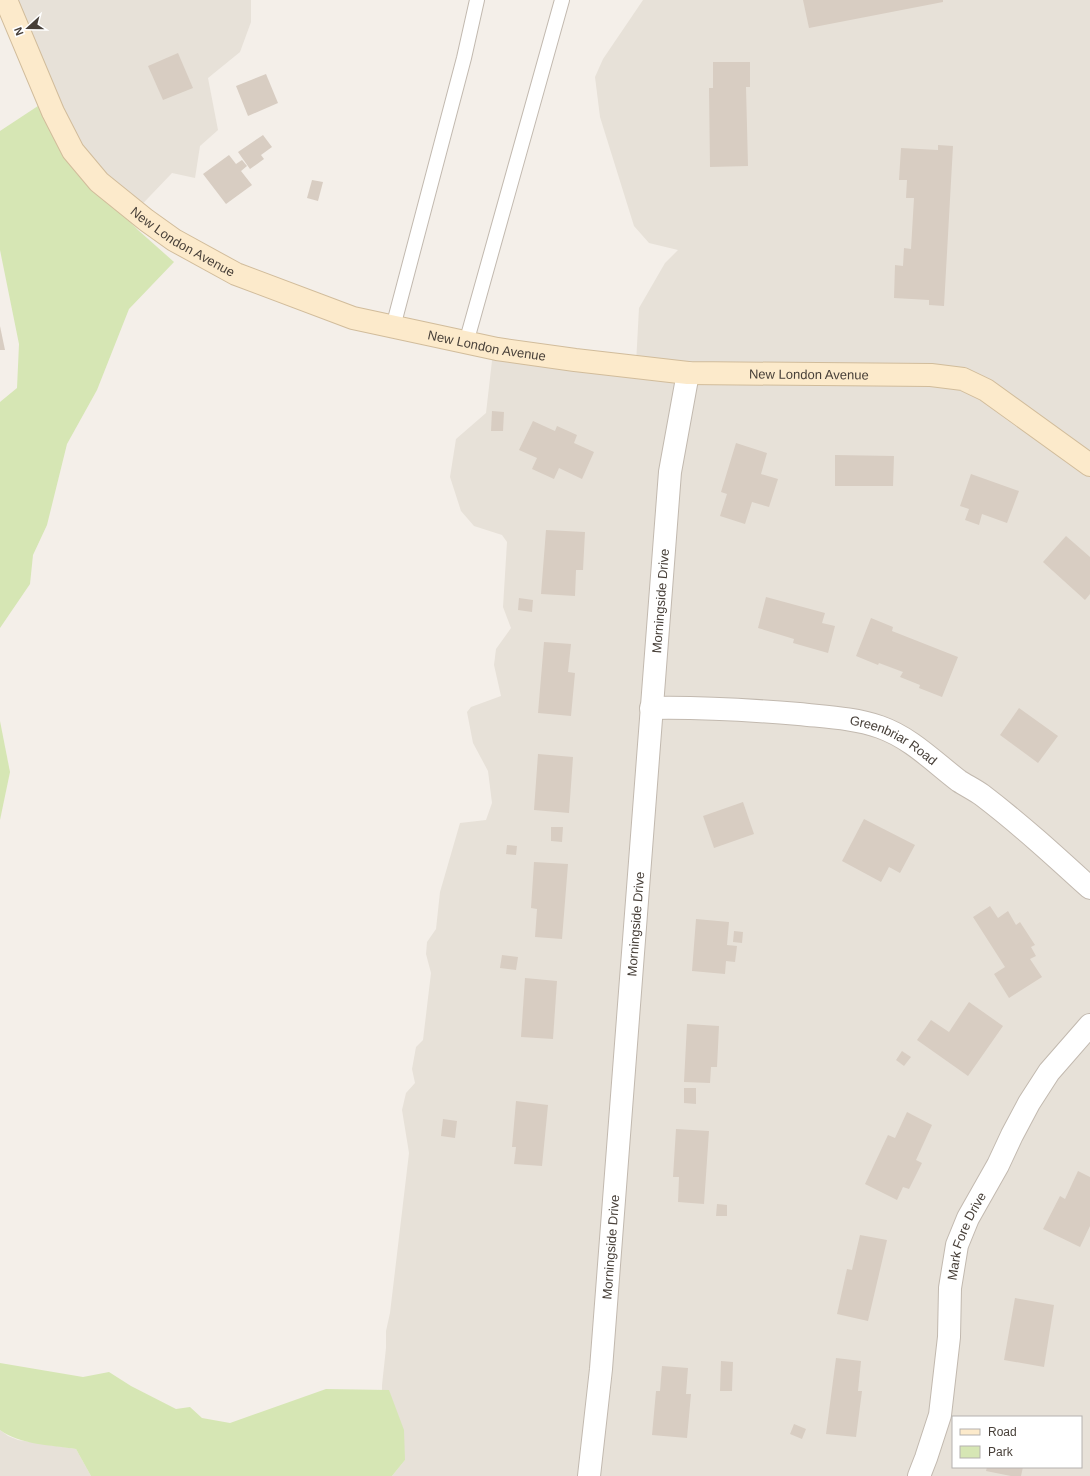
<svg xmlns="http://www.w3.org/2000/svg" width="1090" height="1476" font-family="Arial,sans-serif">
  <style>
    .residential { fill: #e7e1d8; fill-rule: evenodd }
    .green { fill: #d6e6b4 }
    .building { fill: #d8cdc2 }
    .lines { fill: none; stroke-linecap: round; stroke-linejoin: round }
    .lane-casing { stroke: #c2b9af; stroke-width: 16 }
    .street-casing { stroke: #c2b9af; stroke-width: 24 }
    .secondary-casing { stroke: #d1bc9b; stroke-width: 24 }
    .lane { stroke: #fff; stroke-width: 14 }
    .street { stroke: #fff; stroke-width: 22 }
    .secondary { stroke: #fceacb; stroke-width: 22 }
    .labels { text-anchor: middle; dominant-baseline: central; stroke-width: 4; stroke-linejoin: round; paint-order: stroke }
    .street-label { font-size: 13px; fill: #473f38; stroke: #fff }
  </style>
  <rect width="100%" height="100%" fill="#f4efe9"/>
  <g class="residential">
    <path d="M4,0H251V22L240,52L208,78L218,130L200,146L195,178L172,173L128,219L89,175Z"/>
    <path d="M643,0H1090V1476H392L405,1460L382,1391V1385L386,1348V1331L390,1313L409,1153L402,1110L406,1093L415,1083L412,1069L416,1047L423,1040L431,973L426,954L427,942L436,929L440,892L460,823L486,820L492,803L488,771L473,743L467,712L471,707L501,696L494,665L496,649L511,628L503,607L507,542L502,535L474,526L461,511L450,477L456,439L486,413L493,352L636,364L639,308L665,263L678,250L649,243L634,226L600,117L595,77L603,59ZM953,1417H1081V1467H953Z"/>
    <path d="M0,1430L8,1436L18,1440L76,1449L91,1476H0Z"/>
  </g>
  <g class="green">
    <path d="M44,102L117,208L138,230L174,262L129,309L97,390L67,444L47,525L33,555L30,584L0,628V402L17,388L19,344L0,250V131Z"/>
    <path d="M0,721L10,772L0,820Z"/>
    <path d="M0,1363L83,1377L109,1372L131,1386L176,1409L190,1407L202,1418L230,1423L326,1389L389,1390L404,1430L405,1460L392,1476H91L76,1449C51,1445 21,1445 0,1430Z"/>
  </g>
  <g class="building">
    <path d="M803,0H943V2L809,28Z"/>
    <path d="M178,53L193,88L163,100L148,66Z"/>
    <path d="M713,62H750V87H746L748,166L710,167L709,88H713Z"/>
    <path d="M266,74L278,103L248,116L236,86Z"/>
    <path d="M263,135L272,147L261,155L264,159L250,169L238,152Z"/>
    <path d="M938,145L953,146L944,306L929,305V300L894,298L895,265L903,266L904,248L911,249L914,198H906L907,180H899L901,148L938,150Z"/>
    <path d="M229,155L236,164L242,160L247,166L241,171L252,185L226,204L203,174Z"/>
    <path d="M312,180L323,182L318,201L307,198Z"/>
    <path d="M0,326L5,350H0Z"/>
    <path d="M492,411L504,412L503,431H491Z"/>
    <path d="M533,421L555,431L557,426L577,435L574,443L594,452L582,479L559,468L554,479L532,469L537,458L519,450Z"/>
    <path d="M736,443L767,453L761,474L778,479L769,507L752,502L745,524L720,516L727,494L721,492Z"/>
    <path d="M835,455L894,456L893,486H835Z"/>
    <path d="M971,474L1019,491L1007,523L982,514L979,525L965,520L969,509L960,506Z"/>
    <path d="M546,530L585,532L583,570H576L575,596L541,594Z"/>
    <path d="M1066,536L1090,557V594L1085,600L1043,562Z"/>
    <path d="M766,597L825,613L822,623L835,626L828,653L793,643L794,639L758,628Z"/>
    <path d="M519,598L533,600L532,612L518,610Z"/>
    <path d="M871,618L893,627L892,631L958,657L942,697L919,688L920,685L900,677L903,672L879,663L878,665L856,656Z"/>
    <path d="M544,642L571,644L568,672L575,673L571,716L538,713Z"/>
    <path d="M1019,708L1058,736L1038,763L1000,735Z"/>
    <path d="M538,754L573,757L569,813L534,810Z"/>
    <path d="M743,802L754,834L714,848L703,816Z"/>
    <path d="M864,819L915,845L900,873L889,867L881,882L842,861Z"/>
    <path d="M551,827H563L562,842L551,841Z"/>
    <path d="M507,845L517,846L516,855L506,854Z"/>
    <path d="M534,862L568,864L562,939L535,937L537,909L531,908Z"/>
    <path d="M990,906L998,918L1008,911L1016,925L1020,922L1035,945L1031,947L1036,956L1030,959L1042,977L1009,998L994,974L1005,967L973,917Z"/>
    <path d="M696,919L729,922L727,945L737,946L735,962L726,961L725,974L692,971Z"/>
    <path d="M734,931L743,932L742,943L733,942Z"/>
    <path d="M502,955L518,957L516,970L500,968Z"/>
    <path d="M525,978L557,981L553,1039L521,1037Z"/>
    <path d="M969,1002L1003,1026L968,1076L917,1040L931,1020L949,1032Z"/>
    <path d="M687,1024L719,1026L717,1067H711L710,1083L684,1082Z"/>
    <path d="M902,1051L911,1057L904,1066L896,1060Z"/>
    <path d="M684,1088H696V1104L684,1103Z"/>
    <path d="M516,1101L548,1105L542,1166L514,1164L516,1147H512Z"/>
    <path d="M907,1112L932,1125L916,1160L922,1163L909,1189L903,1187L897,1200L865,1184L888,1135L895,1138Z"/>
    <path d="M443,1119L457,1121L455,1138L441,1136Z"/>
    <path d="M676,1129L709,1131L704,1204L678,1202L679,1177H673Z"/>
    <path d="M1078,1171L1090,1177V1226L1080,1247L1043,1229L1060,1196L1065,1199Z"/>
    <path d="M717,1204L727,1205V1216H716Z"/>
    <path d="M860,1235L887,1240L868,1321L837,1314L847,1269L852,1270Z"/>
    <path d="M1015,1298L1054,1305L1044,1367L1004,1360Z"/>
    <path d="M836,1358L861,1361L858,1391H862L856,1437L826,1434Z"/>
    <path d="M721,1361L733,1362L732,1391H720Z"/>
    <path d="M662,1366L688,1368L686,1394H691L687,1438L652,1435L656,1391H660Z"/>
    <path d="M794,1424L806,1429L802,1439L790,1434Z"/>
    <path d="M987,1467H1023L1021,1476H1011L986,1471Z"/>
  </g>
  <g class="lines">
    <g class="lane-casing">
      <g id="lane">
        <path d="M393,327L464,58L477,0"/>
        <path d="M466,343L562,0"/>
      </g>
    </g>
    <g class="street-casing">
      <g id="street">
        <path id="s1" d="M651,708C701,707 750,710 799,714C826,717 854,718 880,727C911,738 933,761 959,781C967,786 975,790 982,795C1020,824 1055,856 1090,888"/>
        <path id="s2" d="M589,1476L601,1369L670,472L688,373"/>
        <path id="s3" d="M919,1476L926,1458L940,1415L949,1337L950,1288L957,1245L968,1218L998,1165L1012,1135L1029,1103L1049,1072L1090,1025"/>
      </g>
    </g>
    <g class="secondary-casing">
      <g id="secondary">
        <path id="s4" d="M6,0L53,112L73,151L99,182L146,220L174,240L236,274L353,318L497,349L575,360L688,373L931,375L963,379L986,390L1090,465"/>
      </g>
    </g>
    <use href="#lane" class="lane"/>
    <use href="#street" class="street"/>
    <use href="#secondary" class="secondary"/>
  </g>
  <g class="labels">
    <g class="street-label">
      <text stroke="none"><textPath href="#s4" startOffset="309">New London Avenue</textPath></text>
      <text stroke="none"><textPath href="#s4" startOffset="633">New London Avenue</textPath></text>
      <text stroke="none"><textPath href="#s4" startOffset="957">New London Avenue</textPath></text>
      <text stroke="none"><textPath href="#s2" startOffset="878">Morningside Drive</textPath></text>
      <text stroke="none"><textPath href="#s1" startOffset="248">Greenbriar Road</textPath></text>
      <text stroke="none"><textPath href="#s2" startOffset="554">Morningside Drive</textPath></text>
      <text stroke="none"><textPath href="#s3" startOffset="247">Mark Fore Drive</textPath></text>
      <text stroke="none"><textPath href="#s2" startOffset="230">Morningside Drive</textPath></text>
    </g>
  </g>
  <rect x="952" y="1416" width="130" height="52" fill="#ffffff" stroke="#b5b2af"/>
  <rect x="960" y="1429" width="20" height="6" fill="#fceacb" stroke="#b5b2af"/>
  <text x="988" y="1436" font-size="12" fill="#473f38">Road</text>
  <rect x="960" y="1446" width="20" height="12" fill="#d6e6b4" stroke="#b5b2af"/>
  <text x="988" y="1456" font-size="12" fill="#473f38">Park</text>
  <g transform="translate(28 28) rotate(249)" stroke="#ffffff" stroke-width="3" paint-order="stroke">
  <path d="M0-3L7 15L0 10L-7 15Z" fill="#473f38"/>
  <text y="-6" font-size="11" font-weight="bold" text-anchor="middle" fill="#473f38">N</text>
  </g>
</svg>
